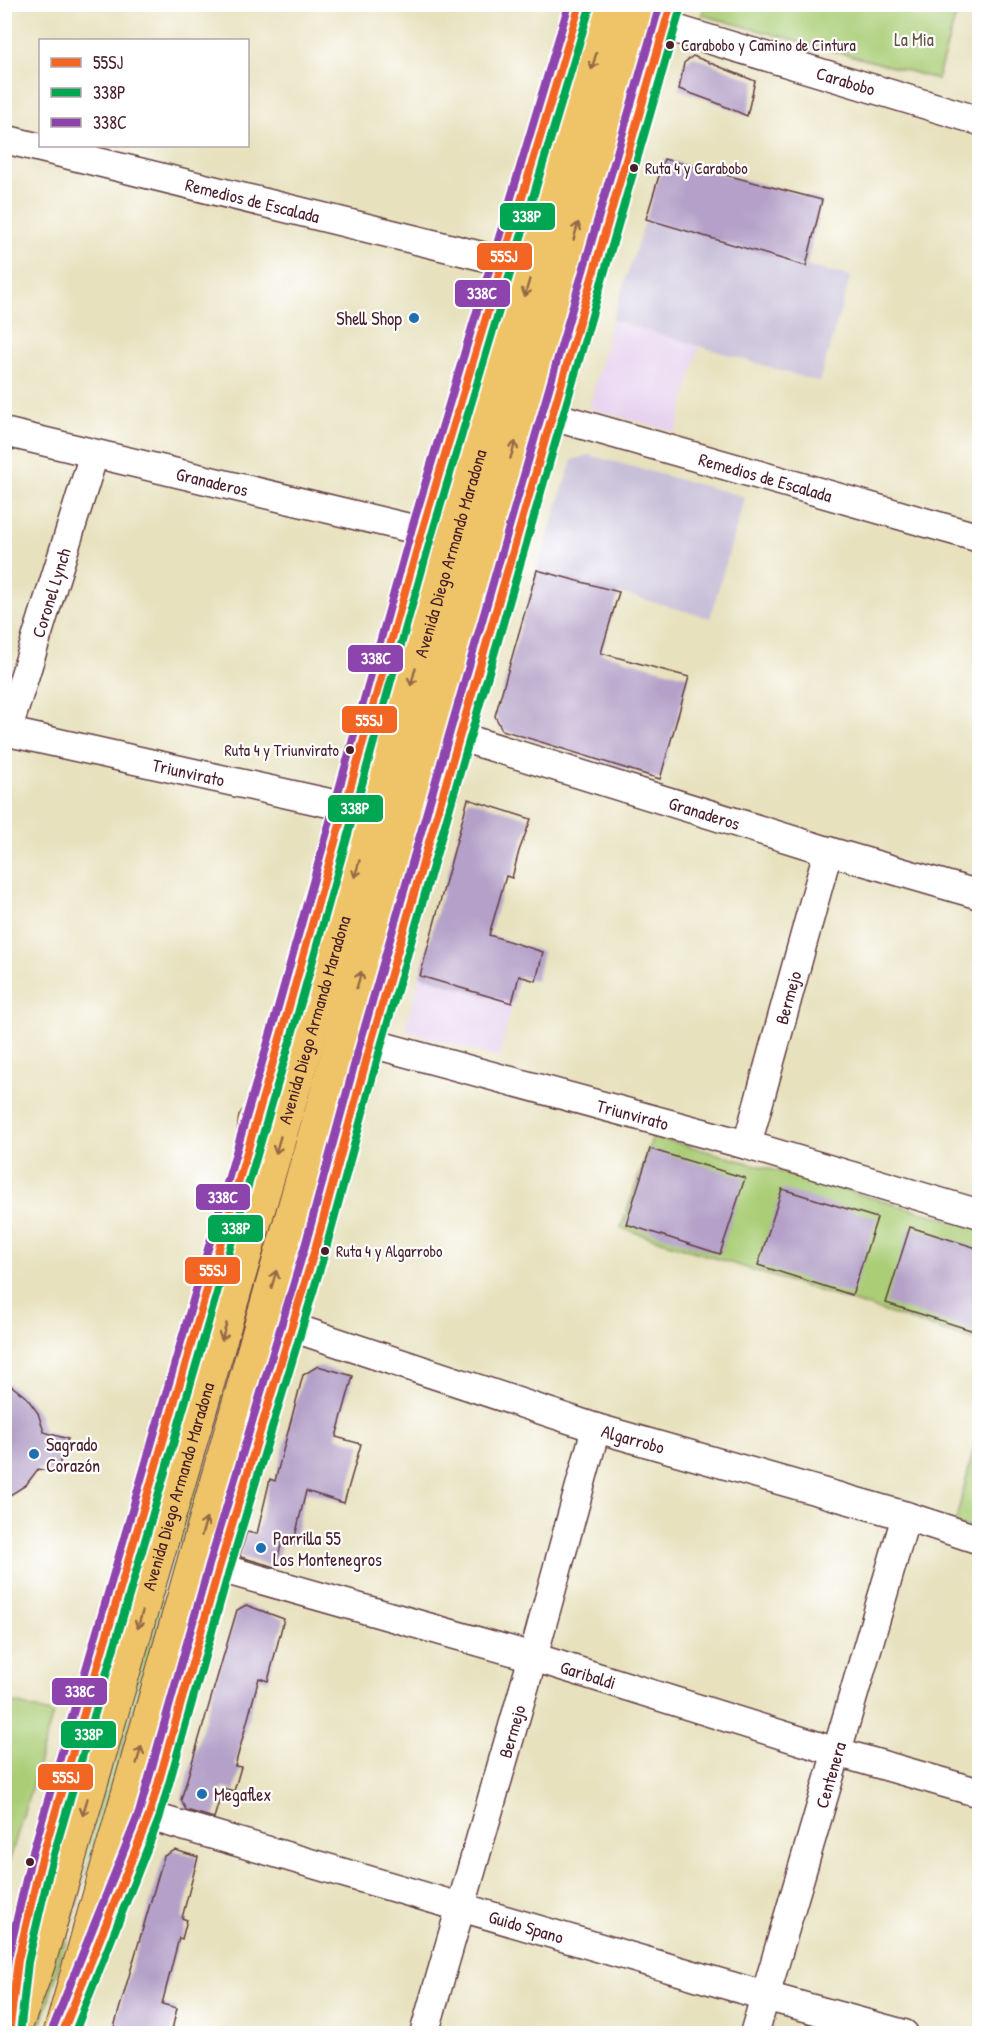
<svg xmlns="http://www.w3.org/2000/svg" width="984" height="2038" font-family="'Patrick Hand',sans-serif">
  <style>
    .built { fill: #e7d2ef }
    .industrial { fill: #c8bfd8 }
    .green { fill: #aacd76; stroke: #7a7650; stroke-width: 1.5 }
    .building { fill: #b4a0c8 }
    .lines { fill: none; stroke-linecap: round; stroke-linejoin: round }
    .minor-casing { stroke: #623c41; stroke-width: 31 }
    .major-casing { stroke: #623c41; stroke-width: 35 }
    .minor { stroke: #fff; stroke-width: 28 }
    .major { stroke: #efc469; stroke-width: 33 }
    .bus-1-casing { stroke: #fff; stroke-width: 12 }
    .bus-2-casing { stroke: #fff; stroke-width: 12 }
    .bus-3-casing { stroke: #fff; stroke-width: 12 }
    .bus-1 { stroke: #f26522; stroke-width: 8 }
    .bus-2 { stroke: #00a651; stroke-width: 8 }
    .bus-3 { stroke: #8e44ad; stroke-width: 8 }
    .oneway { stroke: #946947 }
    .bus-dot { fill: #4a1f2b; stroke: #fff; stroke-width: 2 }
    .poi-dot { fill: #1f6fb2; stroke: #fff; stroke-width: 2 }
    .labels { text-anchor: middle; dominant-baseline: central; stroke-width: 4.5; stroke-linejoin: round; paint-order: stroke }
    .bus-label { font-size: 16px; fill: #4a1f2b; stroke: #fff; text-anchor: start }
    .park-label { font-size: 18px; fill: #675342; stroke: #fff }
    .street-label { font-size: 18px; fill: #4a1f2b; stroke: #fff }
    .poi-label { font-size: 18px; fill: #4a1f2b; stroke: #fff; text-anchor: start }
    .line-badge { stroke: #fff; stroke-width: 2 }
    .badge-label { font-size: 16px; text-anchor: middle; font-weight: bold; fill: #fff }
  </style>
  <rect width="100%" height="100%" fill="#fff"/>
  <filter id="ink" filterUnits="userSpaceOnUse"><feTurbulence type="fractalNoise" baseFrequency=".0167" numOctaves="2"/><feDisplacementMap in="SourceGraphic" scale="12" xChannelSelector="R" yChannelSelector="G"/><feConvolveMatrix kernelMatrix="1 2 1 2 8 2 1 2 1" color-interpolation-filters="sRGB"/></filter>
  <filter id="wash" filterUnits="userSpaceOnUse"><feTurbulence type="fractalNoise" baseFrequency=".008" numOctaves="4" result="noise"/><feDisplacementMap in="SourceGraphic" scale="24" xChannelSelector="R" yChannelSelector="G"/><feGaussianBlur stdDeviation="1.35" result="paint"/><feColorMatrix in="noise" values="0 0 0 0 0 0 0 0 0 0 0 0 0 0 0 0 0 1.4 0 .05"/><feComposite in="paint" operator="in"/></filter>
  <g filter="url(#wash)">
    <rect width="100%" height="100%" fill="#e7e1bd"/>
    <g class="built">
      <path d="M612,320L699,346L676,432L589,408Z"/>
      <path d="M427,948L519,976L499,1058L405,1030Z"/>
    </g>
    <g class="industrial">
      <path d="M646,219L806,266L851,276L819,382L612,320Z"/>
      <path d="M589,455L745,497L710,618L537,570L572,460Z"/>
    </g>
    <g class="green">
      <path d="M704,5V4L959,5L937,79L702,15Z"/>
      <path d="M316,1058L325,1061L39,2033L32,2034Z"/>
      <path d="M653,1136L979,1228V1342L621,1228Z"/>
      <path d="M979,1428V1530L955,1524Z"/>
      <path d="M5,1700L53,1714L5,1876L4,1700Z"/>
    </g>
    <g id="blocks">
      <g class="building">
        <path d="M693,56L755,81L747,116L717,103L679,89L684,63Z"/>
        <path d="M664,159L822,200L806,266L646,219Z"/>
        <path d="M537,570L619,592L601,653L689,677L660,779L502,730L495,716Z"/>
        <path d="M468,799L531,819L519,851L512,878L506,876L489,935L543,952L536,981L519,976L512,1003L420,976Z"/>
        <path d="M650,1149L745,1178L720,1254L626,1224Z"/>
        <path d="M782,1189L877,1218L852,1295L758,1265Z"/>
        <path d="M910,1227L980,1249V1333L886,1303Z"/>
        <path d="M318,1366L353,1376L336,1437L361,1444L344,1503L306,1491L293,1545L282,1542L275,1567L241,1557L240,1555L247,1532L257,1534L270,1479L275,1481L303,1375Z"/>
        <path d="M4,1380L27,1398L38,1413L44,1432L68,1439L56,1473L38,1469L26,1485L4,1499Z"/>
        <path d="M246,1605L284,1619L268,1681L259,1678L235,1766L241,1767L234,1791L223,1788L214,1818L186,1810L181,1800L237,1610Z"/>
        <path d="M175,1850L198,1857L182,1918L187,1920L182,1939L179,1938L162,2004L177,2008L171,2034H112L164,1856Z"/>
      </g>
    </g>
  </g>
  <g filter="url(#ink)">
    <use href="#blocks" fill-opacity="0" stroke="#623c41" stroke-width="1.5"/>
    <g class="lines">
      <g class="minor-casing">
        <g id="minor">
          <path id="s1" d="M657,11L665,26L980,121"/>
          <path id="s2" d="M4,139L502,261"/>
          <path id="s3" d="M552,416L980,538"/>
          <path id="s4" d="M4,432L422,531"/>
          <path id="s5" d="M4,731L365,811"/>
          <path id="s6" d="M441,731L828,851L980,895"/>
          <path id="s7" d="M7,732L94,454"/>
          <path id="s8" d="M352,1038L747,1145L980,1214"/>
          <path id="s9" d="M747,1145L828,851"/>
          <path id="s10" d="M291,1327L596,1428L906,1516L980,1540"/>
          <path id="s11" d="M202,1563L533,1657L837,1752L980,1793"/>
          <path id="s12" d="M149,1816L765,1996L904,2034"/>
          <path d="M100,1938L149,1816L219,1568L315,1249L371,1043L671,4"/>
          <path d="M11,2017L18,1960L40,1865L285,1021L422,531L580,4"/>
          <path id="s13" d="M424,2034L533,1657L596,1428"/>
          <path id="s14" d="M754,2034L906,1516"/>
        </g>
      </g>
      <g class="major-casing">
        <g id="major">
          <path d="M519,491L552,416L526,408"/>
          <path d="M247,1197L255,1121"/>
          <path d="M263,1317L291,1327"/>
          <path id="s15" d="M13,2034L38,1965L610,4"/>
          <path d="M60,2034L456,637L526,408L641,4"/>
        </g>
      </g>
      <use href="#minor" class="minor"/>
      <use href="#major" class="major"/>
      <g class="bus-1-casing">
        <g id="bus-1">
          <path d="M9,2034L18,1960L40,1865L285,1021L422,531L580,4"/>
          <path d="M62,2034L149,1816L219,1568L315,1249L371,1043L671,4"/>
        </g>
      </g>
      <g class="bus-2-casing">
        <g id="bus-2">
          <path d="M20,2034L28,1962L50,1868L295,1024L432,534L590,7"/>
          <path d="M74,2034L159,1819L229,1571L325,1252L381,1046L681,7"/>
        </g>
      </g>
      <g class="bus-3-casing">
        <g id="bus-3">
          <path d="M4,1984L8,1958L30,1862L275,1018L412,528L569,4"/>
          <path d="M52,2030L139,1813L209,1565L305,1246L361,1040L660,4"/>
        </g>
      </g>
      <use href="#bus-1" class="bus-1"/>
      <use href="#bus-2" class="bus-2"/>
      <use href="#bus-3" class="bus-3"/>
    </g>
    <defs><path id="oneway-shaft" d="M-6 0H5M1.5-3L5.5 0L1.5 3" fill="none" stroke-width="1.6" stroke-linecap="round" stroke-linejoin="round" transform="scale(1.5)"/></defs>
    <g class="oneway">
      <use href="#oneway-shaft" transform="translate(594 61) rotate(106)"/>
      <use href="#oneway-shaft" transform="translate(576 231) rotate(-74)"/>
      <use href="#oneway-shaft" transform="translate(527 288) rotate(106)"/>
      <use href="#oneway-shaft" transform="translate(513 450) rotate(-73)"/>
      <use href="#oneway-shaft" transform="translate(413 677) rotate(106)"/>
      <use href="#oneway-shaft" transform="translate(357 869) rotate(106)"/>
      <use href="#oneway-shaft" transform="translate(359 980) rotate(-74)"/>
      <use href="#oneway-shaft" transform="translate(278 1145) rotate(106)"/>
      <use href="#oneway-shaft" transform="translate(274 1279) rotate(-74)"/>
      <use href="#oneway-shaft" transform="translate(224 1332) rotate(106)"/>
      <use href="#oneway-shaft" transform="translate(204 1527) rotate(-74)"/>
      <use href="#oneway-shaft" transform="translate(140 1620) rotate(106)"/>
      <use href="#oneway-shaft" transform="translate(139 1755) rotate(-74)"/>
      <use href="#oneway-shaft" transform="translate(85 1807) rotate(106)"/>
    </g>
  </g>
  <g class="bus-dot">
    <circle cx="670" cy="45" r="5"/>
    <circle cx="634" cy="168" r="5"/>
    <circle cx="350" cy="750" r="5"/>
    <circle cx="325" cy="1251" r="5"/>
    <circle cx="30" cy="1862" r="5"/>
  </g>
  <g class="poi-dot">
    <circle cx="414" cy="318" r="6"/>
    <circle cx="34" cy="1454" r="6"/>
    <circle cx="261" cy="1548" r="6"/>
    <circle cx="202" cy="1794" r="6"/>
  </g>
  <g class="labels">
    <g class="bus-label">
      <text x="681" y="45">Carabobo y Camino de Cintura</text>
      <text x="645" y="168">Ruta 4 y Carabobo</text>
      <text x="339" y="750" text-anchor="end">Ruta 4 y Triunvirato</text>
      <text x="336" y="1251">Ruta 4 y Algarrobo</text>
    </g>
    <g class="park-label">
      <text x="914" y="39">La Mia</text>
    </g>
    <g class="street-label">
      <text stroke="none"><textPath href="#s1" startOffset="206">Carabobo</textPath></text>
      <text stroke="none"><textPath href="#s2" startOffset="256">Remedios de Escalada</textPath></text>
      <text stroke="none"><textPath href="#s3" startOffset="222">Remedios de Escalada</textPath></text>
      <text stroke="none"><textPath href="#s4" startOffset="214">Granaderos</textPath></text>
      <text stroke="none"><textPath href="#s15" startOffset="1544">Avenida Diego Armando Maradona</textPath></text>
      <text stroke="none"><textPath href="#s7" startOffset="146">Coronel Lynch</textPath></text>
      <text stroke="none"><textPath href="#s5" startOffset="189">Triunvirato</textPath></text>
      <text stroke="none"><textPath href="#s6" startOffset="276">Granaderos</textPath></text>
      <text stroke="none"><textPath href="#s9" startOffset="153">Bermejo</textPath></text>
      <text stroke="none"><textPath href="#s15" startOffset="1058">Avenida Diego Armando Maradona</textPath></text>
      <text stroke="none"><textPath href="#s8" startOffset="291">Triunvirato</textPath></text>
      <text stroke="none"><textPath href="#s10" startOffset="360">Algarrobo</textPath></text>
      <text stroke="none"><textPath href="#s15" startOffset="572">Avenida Diego Armando Maradona</textPath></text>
      <text stroke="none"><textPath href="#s11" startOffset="402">Garibaldi</textPath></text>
      <text stroke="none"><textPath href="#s13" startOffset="315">Bermejo</textPath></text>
      <text stroke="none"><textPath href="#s14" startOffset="270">Centenera</textPath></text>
      <text stroke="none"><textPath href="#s12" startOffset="393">Guido Spano</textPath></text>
    </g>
    <g class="poi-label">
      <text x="402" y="318" text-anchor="end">Shell Shop</text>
      <text x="46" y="1444">Sagrado<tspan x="46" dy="21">Corazón</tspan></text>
      <text x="273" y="1538">Parrilla 55<tspan x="273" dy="21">Los Montenegros</tspan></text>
      <text x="214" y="1794">Megaflex</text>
    </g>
  </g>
  <g class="line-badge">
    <rect x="499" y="202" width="57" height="29" rx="6" fill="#00a651"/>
    <rect x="476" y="242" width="57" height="29" rx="6" fill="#f26522"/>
    <rect x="454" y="279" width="57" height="29" rx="6" fill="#8e44ad"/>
    <rect x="347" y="644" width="57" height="29" rx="6" fill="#8e44ad"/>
    <rect x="341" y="705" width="57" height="29" rx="6" fill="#f26522"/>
    <rect x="327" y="794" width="57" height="29" rx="6" fill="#00a651"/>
    <rect x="195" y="1183" width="56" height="28" rx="6" fill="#8e44ad"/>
    <rect x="207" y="1214" width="57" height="29" rx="6" fill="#00a651"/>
    <rect x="184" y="1256" width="57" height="29" rx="6" fill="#f26522"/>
    <rect x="51" y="1677" width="57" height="29" rx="6" fill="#8e44ad"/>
    <rect x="60" y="1720" width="57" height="29" rx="6" fill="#00a651"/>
    <rect x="37" y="1763" width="57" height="28" rx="6" fill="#f26522"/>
  </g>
  <g class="badge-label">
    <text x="527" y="222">338P</text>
    <text x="504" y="262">55SJ</text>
    <text x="482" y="299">338C</text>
    <text x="376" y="664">338C</text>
    <text x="369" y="726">55SJ</text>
    <text x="355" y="814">338P</text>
    <text x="223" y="1203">338C</text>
    <text x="236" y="1234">338P</text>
    <text x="213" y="1276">55SJ</text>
    <text x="80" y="1697">338C</text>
    <text x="89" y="1740">338P</text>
    <text x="66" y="1783">55SJ</text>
  </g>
  <rect width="984" height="2038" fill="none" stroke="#fff" stroke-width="24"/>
  <rect x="39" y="39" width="210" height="108" fill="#ffffff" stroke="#b7a5aa" stroke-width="1.5"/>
  <rect x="51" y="58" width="30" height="9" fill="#f26522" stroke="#b7a5aa" stroke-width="1.5"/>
  <text x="93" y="69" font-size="18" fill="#4a1f2b">55SJ</text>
  <rect x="51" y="88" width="30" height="9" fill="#00a651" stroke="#b7a5aa" stroke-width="1.5"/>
  <text x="93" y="99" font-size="18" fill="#4a1f2b">338P</text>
  <rect x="51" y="118" width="30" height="9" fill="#8e44ad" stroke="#b7a5aa" stroke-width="1.5"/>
  <text x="93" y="129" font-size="18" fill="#4a1f2b">338C</text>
</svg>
